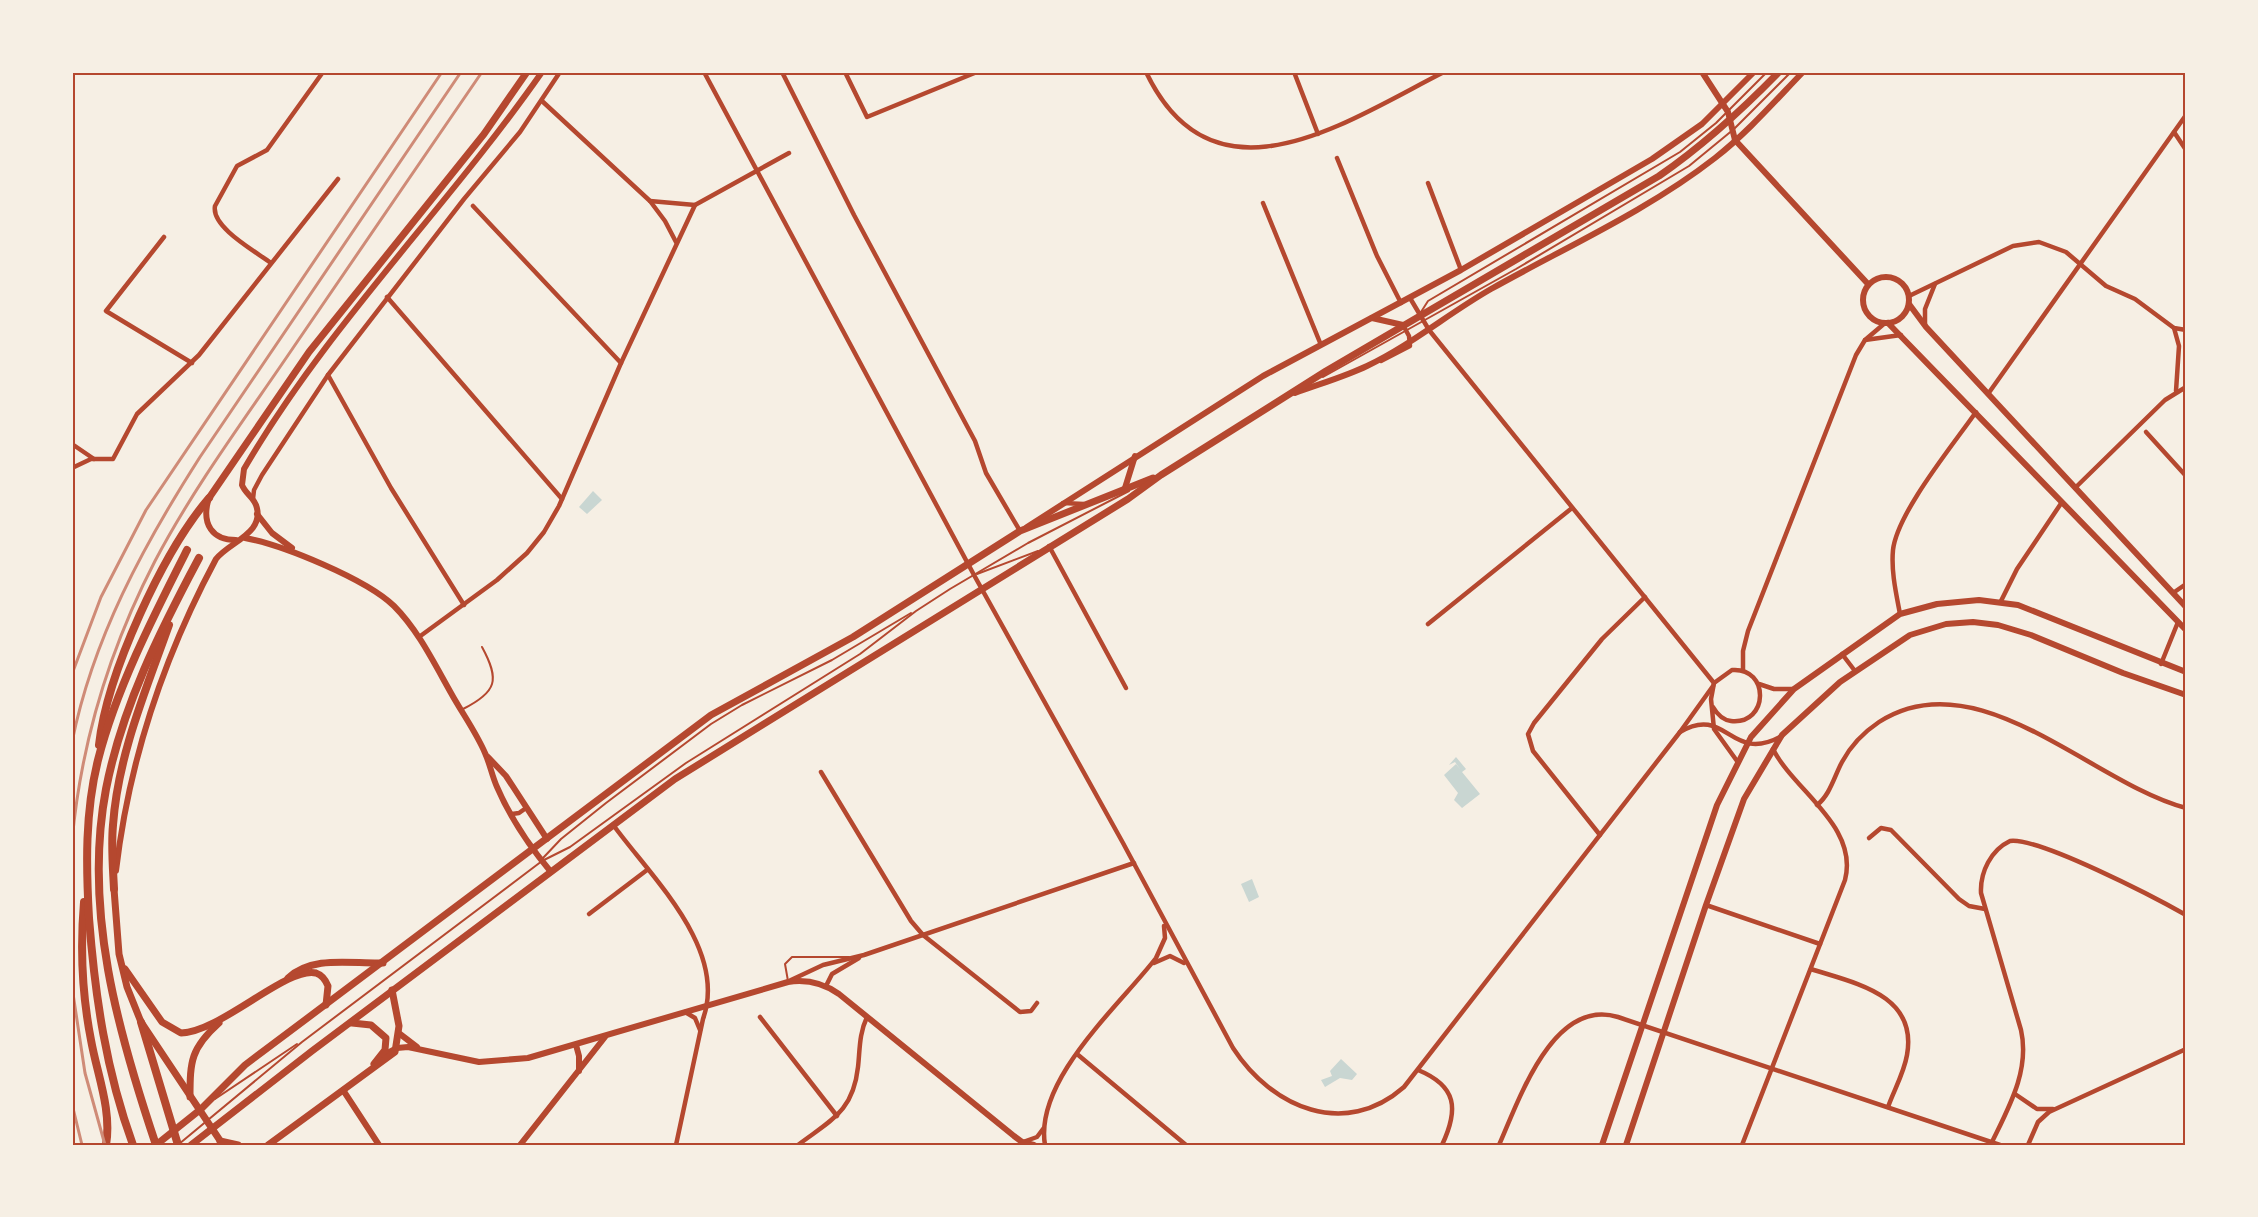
<svg xmlns="http://www.w3.org/2000/svg" width="2258" height="1217" font-family="'Public Sans',sans-serif">
  <style>
    .water { fill: #c9d6d2 }
    .lines { fill: none; stroke-linecap: round; stroke-linejoin: round }
    .service { stroke: #b5482f; stroke-width: 2 }
    .minor { stroke: #b5482f; stroke-width: 4.5 }
    .tertiary { stroke: #b5482f; stroke-width: 6 }
    .secondary { stroke: #b5482f; stroke-width: 7 }
    .trunk { stroke: #b5482f; stroke-width: 8 }
    .rail { stroke: #cf8b77; stroke-width: 3 }
    .neatline { fill: none; stroke: #b5482f; stroke-width: 2 }
  </style>
  <rect width="100%" height="100%" fill="#f6efe4"/>
  <g class="water">
    <path d="M593,491L602,500L587,514L579,507Z"/>
    <path d="M1456,757L1466,769L1462,772L1480,794L1462,808L1454,800L1458,793L1444,775L1456,764L1460,769L1455,762L1449,765Z"/>
    <path d="M1252,879L1259,897L1249,902L1241,884Z"/>
    <path d="M1341,1059L1357,1074L1352,1080L1340,1078L1325,1087L1321,1080L1332,1076L1330,1071Z"/>
  </g>
  <g class="lines">
    <g class="service">
      <path d="M1421,312L1428,301L1680,152L1716,123L1767,72"/>
      <path d="M1323,377L1516,269L1689,166L1734,129L1791,72"/>
      <path d="M977,574L1038,551"/>
      <path d="M463,709C497,692 500,680 482,647"/>
      <path d="M543,858L561,839L606,803L711,724L742,705L832,660L911,613"/>
      <path d="M788,981L785,964L792,957H849"/>
      <path d="M215,1099L297,1044"/>
      <path d="M179,1144L302,1042L542,861L570,847L686,763L860,654L916,611L950,589L1028,543L1129,491"/>
    </g>
    <g class="minor">
      <path d="M704,72L974,575L1123,843L1233,1048C1272,1108 1345,1139 1404,1087L1680,732L1713,686"/>
      <path d="M782,72L854,215L975,441L986,473L1020,531"/>
      <path d="M845,72L867,117L977,72"/>
      <path d="M1146,72C1214,214 1347,121 1444,72"/>
      <path d="M1294,72L1318,134"/>
      <path d="M542,101L650,201L665,221L676,242"/>
      <path d="M2174,132L2186,150"/>
      <path d="M1337,158L1377,256L1401,303"/>
      <path d="M1428,183L1461,270"/>
      <path d="M650,201L695,205"/>
      <path d="M1263,203L1321,345"/>
      <path d="M473,206L621,363"/>
      <path d="M164,237L106,311L192,363"/>
      <path d="M271,263C255,251 211,227 215,206L237,166L267,150L323,72"/>
      <path d="M1909,296L2013,246L2039,242L2066,252L2106,286L2135,299L2174,328L2186,330"/>
      <path d="M387,297L562,499"/>
      <path d="M1410,298L1429,330L1714,683"/>
      <path d="M1925,325V309L1935,284"/>
      <path d="M2174,328L2179,346L2176,391"/>
      <path d="M1865,340L1901,335"/>
      <path d="M1381,361L1410,346L1409,336L1403,325"/>
      <path d="M328,375L391,488L464,605"/>
      <path d="M1988,394L2186,115"/>
      <path d="M2146,432L2186,476"/>
      <path d="M72,444L94,459"/>
      <path d="M72,468L91,459H113L137,414L199,355L338,179"/>
      <path d="M2075,488L2165,400L2186,387"/>
      <path d="M253,499L254,490L262,475L328,375L464,199L520,132L560,72"/>
      <path d="M1063,503L1084,504"/>
      <path d="M1049,546L1126,688"/>
      <path d="M2173,593L2186,584"/>
      <path d="M2001,601L2017,569L2062,502"/>
      <path d="M1900,614C1896,593 1891,571 1893,550C1897,513 1953,445 1976,412"/>
      <path d="M1428,624L1572,508"/>
      <path d="M419,637L497,580L527,553L544,532L559,506L621,363L695,205L789,153"/>
      <path d="M1842,654L1855,671"/>
      <path d="M2161,664L2178,622"/>
      <path d="M1743,670V651L1748,631L1856,355L1865,340L1885,323"/>
      <path d="M1759,684L1774,689H1794"/>
      <path d="M1713,707C1717,714 1723,720 1731,721C1769,725 1770,667 1732,670L1714,683L1711,699L1714,729L1737,761"/>
      <path d="M1680,732C1727,704 1730,765 1782,736"/>
      <path d="M821,772L911,921L923,935L1020,1012L1031,1011L1037,1003"/>
      <path d="M1817,805C1830,795 1834,777 1842,762C1850,747 1864,732 1879,722C1978,658 2093,784 2186,808"/>
      <path d="M512,814L519,813L526,808"/>
      <path d="M614,826C652,878 728,949 703,1019L676,1145"/>
      <path d="M1600,835L1533,751L1528,734L1534,723L1602,639L1645,597"/>
      <path d="M1869,838L1881,828L1891,830L1959,899L1969,906L1985,909"/>
      <path d="M1706,905L1820,944"/>
      <path d="M589,914L647,870"/>
      <path d="M1154,963L1170,956L1184,963"/>
      <path d="M1811,969C1854,983 1918,994 1907,1055C1904,1073 1894,1090 1888,1107"/>
      <path d="M791,980L823,965L864,955L1134,863"/>
      <path d="M826,986L832,974L859,958"/>
      <path d="M685,1012L695,1018L700,1030"/>
      <path d="M760,1017L837,1116"/>
      <path d="M1077,1054L1186,1145"/>
      <path d="M1418,1070C1457,1086 1459,1109 1442,1145"/>
      <path d="M2015,1094L2037,1109H2053"/>
      <path d="M1023,1142L1037,1137L1043,1129"/>
      <path d="M1992,1142C2009,1107 2030,1070 2021,1030L1981,893C1980,872 1991,850 2010,841C2039,837 2156,898 2186,915"/>
      <path d="M798,1145C831,1120 853,1112 858,1067C860,1049 859,1034 867,1017"/>
      <path d="M1045,1145C1034,1080 1119,1006 1156,958L1165,938L1164,926"/>
      <path d="M1499,1145C1519,1100 1553,997 1618,1017L2000,1145"/>
      <path d="M1742,1145L1845,880C1859,826 1794,791 1773,749"/>
      <path d="M2028,1145L2038,1122L2049,1112L2186,1049"/>
    </g>
    <g class="tertiary">
      <path d="M1702,72L1728,112L1735,140"/>
      <path d="M1735,140L1868,284"/>
      <circle cx="1886" cy="300" r="23"/>
      <path d="M1909,304L1926,327L2186,607"/>
      <path d="M1372,318L1403,325"/>
      <path d="M1888,323L2186,630"/>
      <path d="M1295,393C1319,384 1344,377 1367,366C1411,345 1449,313 1491,289C1566,247 1647,211 1715,158C1747,133 1775,101 1803,72"/>
      <path d="M1125,488L1135,456"/>
      <path d="M208,501C202,524 212,540 236,540"/>
      <path d="M257,514L272,533L292,548"/>
      <path d="M1027,527L1263,376L1461,270L1652,159L1702,124L1754,72"/>
      <path d="M245,538C283,545 366,579 394,606C418,630 434,663 451,693C462,713 476,732 485,753C490,764 492,776 497,787C510,817 530,847 551,872"/>
      <path d="M488,757L506,776L547,839"/>
      <path d="M116,871C129,759 163,658 216,559C229,542 266,533 256,505C253,497 245,493 242,485L244,469C327,326 447,208 542,72"/>
      <path d="M400,1034L417,1047"/>
      <path d="M576,1045L579,1056V1071"/>
      <path d="M382,1056L397,1048L408,1047L479,1062L528,1058L788,982C807,979 823,983 839,994L1014,1136L1022,1142L1034,1145"/>
      <path d="M343,1090L379,1145"/>
      <path d="M520,1145L605,1037"/>
      <path d="M1602,1145L1717,805L1751,737L1794,689L1900,614L1937,604L1979,600L2018,605L2186,672"/>
      <path d="M1626,1145L1706,905L1744,799L1782,735L1840,682L1910,635L1946,624L1973,622L1998,625L2031,635L2123,673L2186,695"/>
    </g>
    <g class="secondary">
      <path d="M209,498L309,352L484,134L527,72"/>
      <path d="M114,889L119,954L127,987L141,1022L223,1145"/>
      <path d="M125,969L162,1022L181,1033C221,1032 287,966 316,973C322,975 326,981 328,986L326,1005"/>
      <path d="M288,978C313,955 351,964 383,963"/>
      <path d="M352,1023L371,1025L386,1038L385,1050L374,1064"/>
      <path d="M190,1097C190,1061 191,1048 219,1023"/>
      <path d="M220,1141L238,1145"/>
      <path d="M156,1145L201,1109L245,1065L711,715L853,637L1020,531L1153,478"/>
      <path d="M191,1145L312,1051L675,779L1128,499L1161,475L1326,371L1659,176C1704,145 1741,111 1779,72"/>
      <path d="M268,1145L395,1052L399,1026L392,990"/>
    </g>
    <g class="trunk">
      <path d="M99,745C107,673 163,552 209,498"/>
      <path d="M114,889C113,868 111,846 113,825C118,755 146,690 169,625"/>
      <path d="M84,902C80,949 82,994 91,1040C97,1074 112,1110 106,1145"/>
      <path d="M141,1022L178,1145"/>
      <path d="M133,1145C106,1071 95,996 89,918C86,865 85,812 98,760C116,689 154,615 187,550"/>
      <path d="M156,1145C118,1032 83,910 106,789C122,707 160,631 199,558"/>
    </g>
    <g class="rail">
      <path d="M72,674L101,597L146,510L442,72"/>
      <path d="M72,742C93,638 143,546 200,457L461,72"/>
      <path d="M72,841C81,743 110,648 155,561C195,485 247,416 295,345C357,254 419,163 482,72"/>
      <path d="M72,987L85,1073L105,1145"/>
      <path d="M72,1104L82,1145"/>
    </g>
  </g>
  <rect width="2258" height="1217" fill="none" stroke="#f6efe4" stroke-width="147"/>
  <rect x="74" y="74" width="2110" height="1070" class="neatline"/>
</svg>
